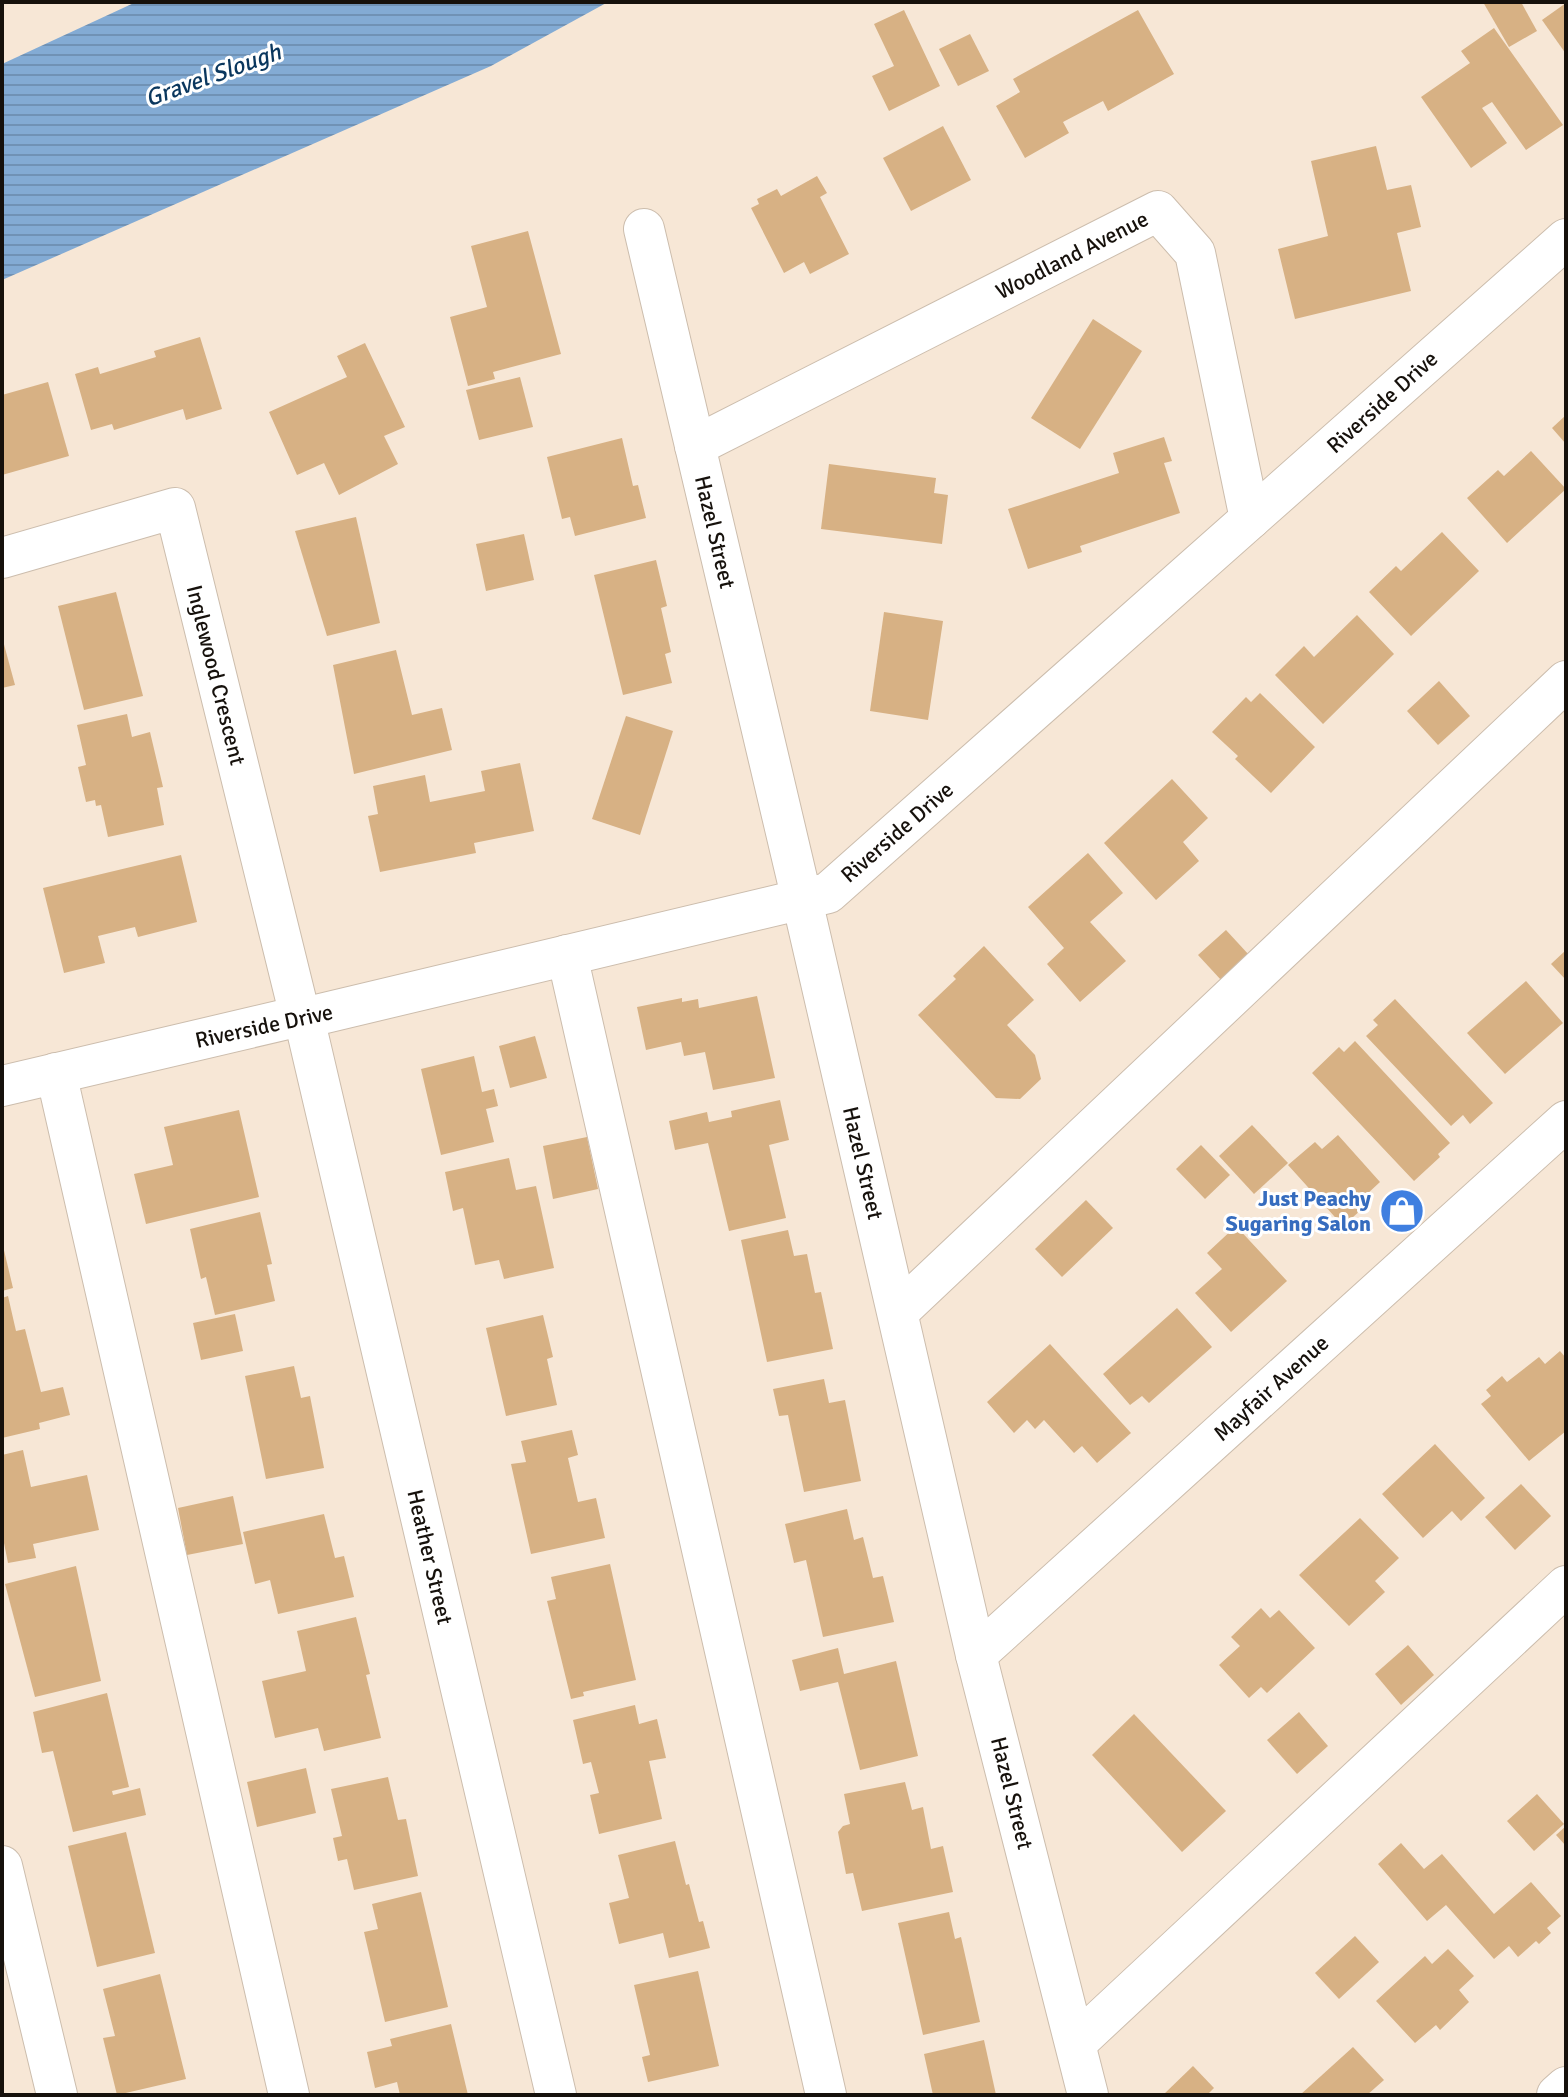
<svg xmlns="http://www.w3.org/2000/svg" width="1568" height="2097" font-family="Signika,sans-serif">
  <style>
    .water { fill: url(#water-rules) }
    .building { fill: #d7b184 }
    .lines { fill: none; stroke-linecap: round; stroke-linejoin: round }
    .minor-casing { stroke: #ccbdad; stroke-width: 42 }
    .minor { stroke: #fff; stroke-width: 40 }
    .labels { text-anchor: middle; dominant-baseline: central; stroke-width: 6; stroke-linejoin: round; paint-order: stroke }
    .street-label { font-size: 22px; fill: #16110c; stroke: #fff }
    .shop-label { font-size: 22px; font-weight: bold; fill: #366cbe; stroke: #fff; text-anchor: end }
    .water-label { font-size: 24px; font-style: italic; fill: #0a375e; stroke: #fff }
  </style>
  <defs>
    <pattern id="water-rules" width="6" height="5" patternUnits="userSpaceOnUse" patternTransform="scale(2)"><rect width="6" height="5" fill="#83abd4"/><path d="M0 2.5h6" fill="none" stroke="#7092b5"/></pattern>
  </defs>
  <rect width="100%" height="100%" fill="#f7e7d6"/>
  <path class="water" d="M136,2H608L491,66L2,280V64Z"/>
  <g class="building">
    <path d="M1483,2H1521L1537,31L1509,47Z"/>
    <path d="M1566,3V54L1542,20Z"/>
    <path d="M904,10L940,86L889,111L872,76L894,66L874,24Z"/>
    <path d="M1138,10L1174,74L1108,111L1103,101L1063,122L1069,133L1025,158L996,106L1020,92L1013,79Z"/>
    <path d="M1494,28L1563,125L1526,150L1492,102L1482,108L1507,143L1471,168L1421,97L1470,63L1461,51Z"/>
    <path d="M970,34L989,71L958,86L939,49Z"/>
    <path d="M943,126L971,180L911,211L883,158Z"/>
    <path d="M1376,146L1387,190L1411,185L1421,227L1397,233L1411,291L1295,319L1278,249L1328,236L1311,161Z"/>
    <path d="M817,176L827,193L820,197L849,254L810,274L804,262L784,273L751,208L759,204L757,199L777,189L781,196Z"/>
    <path d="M528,231L561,354L493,372L495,379L468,386L450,317L487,307L471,246Z"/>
    <path d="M1093,319L1142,351L1080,449L1031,418Z"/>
    <path d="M200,337L222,409L186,420L183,409L114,430L112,424L91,430L75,374L98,367L100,374L156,357L154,351Z"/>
    <path d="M365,343L405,427L384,436L398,464L339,495L324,463L297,475L269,412L347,377L337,356Z"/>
    <path d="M520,377L533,427L479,440L466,390Z"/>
    <path d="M48,382L69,456L2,475V395Z"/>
    <path d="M1566,415V444L1552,428Z"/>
    <path d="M1164,437L1172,461L1164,463L1180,513L1080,546L1082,552L1028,569L1008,509L1119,473L1113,453Z"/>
    <path d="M622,438L633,486L638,485L646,518L575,536L570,517L562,519L547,457Z"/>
    <path d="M1531,451L1566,489L1507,543L1467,498L1498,470L1504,476Z"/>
    <path d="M829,464L936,478L934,493L948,495L942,544L821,529Z"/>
    <path d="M356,517L380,623L327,636L295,531Z"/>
    <path d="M1442,532L1479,571L1411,636L1369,592L1396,566L1401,571Z"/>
    <path d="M524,534L534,580L486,591L476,544Z"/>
    <path d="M656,560L667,606L661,608L671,652L665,654L672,683L623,695L594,575Z"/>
    <path d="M116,592L143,696L84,710L58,606Z"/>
    <path d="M884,612L943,621L928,720L870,711Z"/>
    <path d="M1357,615L1394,654L1323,724L1275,675L1304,646L1314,657Z"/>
    <path d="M2,637L15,685L2,688Z"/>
    <path d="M396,650L412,715L442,708L452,750L354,774L333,665Z"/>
    <path d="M1439,681L1470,716L1438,745L1407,711Z"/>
    <path d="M1260,693L1315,747L1271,793L1235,759L1238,756L1212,732L1246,697L1251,702Z"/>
    <path d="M127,714L132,737L150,732L163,787L157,788L164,825L108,837L101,805L96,806L95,800L86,802L78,767L86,765L77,725Z"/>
    <path d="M626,716L673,731L640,835L592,819Z"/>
    <path d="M520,763L534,831L474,843L476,853L380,872L368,816L378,814L373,786L425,775L430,802L485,791L481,771Z"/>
    <path d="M1172,779L1208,818L1183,842L1199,861L1156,900L1104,843Z"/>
    <path d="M1088,853L1123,893L1090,922L1126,961L1080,1002L1047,964L1064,948L1028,907Z"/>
    <path d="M181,855L197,922L138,937L135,927L98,936L105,963L64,973L43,888Z"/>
    <path d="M1226,930L1261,968L1233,993L1198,955Z"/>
    <path d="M984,946L1034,1000L1007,1025L1035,1055L1041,1079L1020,1099L996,1098L918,1015L956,979L953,976Z"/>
    <path d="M1566,950V980L1551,964Z"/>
    <path d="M1526,981L1563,1023L1505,1074L1467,1033Z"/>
    <path d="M757,996L775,1078L713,1090L705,1052L684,1056L681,1042L646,1050L637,1007L682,998V1002L698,999L699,1008Z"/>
    <path d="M1395,999L1493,1103L1470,1124L1463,1115L1451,1126L1366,1036L1378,1025L1373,1020Z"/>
    <path d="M535,1036L547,1078L510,1088L499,1046Z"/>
    <path d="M1355,1041L1450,1143L1438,1154L1440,1157L1414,1181L1312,1073L1339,1047L1344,1052Z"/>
    <path d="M474,1056L482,1092L494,1089L498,1106L486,1109L494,1142L441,1155L421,1069Z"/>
    <path d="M780,1100L789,1140L769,1145L786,1218L729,1231L708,1143L675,1150L669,1121L707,1112L709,1122L732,1117L731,1111Z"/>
    <path d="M239,1110L259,1197L146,1224L134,1174L173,1165L164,1127Z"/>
    <path d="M1252,1125L1288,1163L1254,1194L1219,1156Z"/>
    <path d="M1338,1135L1380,1182L1366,1195L1371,1201L1343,1226L1288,1165L1315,1142L1322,1149Z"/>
    <path d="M587,1137L598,1189L553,1199L543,1146Z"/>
    <path d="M1201,1145L1230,1175L1205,1199L1176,1169Z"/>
    <path d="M509,1158L516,1190L536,1186L554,1268L504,1279L499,1260L475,1265L463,1208L453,1211L445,1172Z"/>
    <path d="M1086,1200L1113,1228L1062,1277L1035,1249Z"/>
    <path d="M260,1212L272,1264L267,1265L275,1301L215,1315L206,1277L201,1279L190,1229Z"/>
    <path d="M1236,1226L1287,1281L1231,1332L1195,1293L1222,1269L1207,1253Z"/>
    <path d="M788,1230L794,1256L807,1254L815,1293L821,1292L833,1349L767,1362L741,1240Z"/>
    <path d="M3,1246L13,1288L2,1291V1247Z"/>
    <path d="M8,1296L16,1331L25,1329L41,1392L63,1387L70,1415L39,1423L40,1429L2,1438V1298Z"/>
    <path d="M1177,1308L1212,1347L1149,1403L1142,1396L1130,1405L1103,1374Z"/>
    <path d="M235,1314L243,1351L201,1360L193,1323Z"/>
    <path d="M543,1315L553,1357L547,1359L557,1405L506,1416L486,1328Z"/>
    <path d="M1050,1344L1131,1433L1097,1463L1082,1446L1074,1453L1044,1420L1035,1429L1027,1420L1014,1433L987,1402Z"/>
    <path d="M1560,1351L1566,1358V1431L1529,1461L1481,1404L1491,1396L1486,1390L1502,1376L1507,1382L1539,1357L1545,1364Z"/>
    <path d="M294,1366L301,1398L310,1396L324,1468L266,1479L245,1376Z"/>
    <path d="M824,1379L829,1403L845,1400L861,1481L804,1492L788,1415L779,1416L773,1389Z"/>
    <path d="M572,1430L578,1455L568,1458L578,1502L596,1498L605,1538L531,1554L511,1464L526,1462L521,1441Z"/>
    <path d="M1435,1444L1485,1498L1461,1521L1452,1511L1423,1538L1382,1494Z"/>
    <path d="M23,1450L31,1487L87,1475L99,1530L33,1544L36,1558L8,1563L2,1533V1455Z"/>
    <path d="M1521,1484L1551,1516L1515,1550L1485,1517Z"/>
    <path d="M233,1496L243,1544L187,1555L178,1508Z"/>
    <path d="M847,1509L854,1540L863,1537L873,1578L883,1576L894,1622L823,1637L806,1560L794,1563L785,1524Z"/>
    <path d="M324,1514L335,1558L344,1556L354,1597L278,1614L270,1580L255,1584L243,1532Z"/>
    <path d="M1360,1518L1399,1558L1375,1581L1385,1592L1349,1626L1299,1575Z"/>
    <path d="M610,1564L636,1680L583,1692L584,1696L571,1699L547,1601L556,1599L551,1577Z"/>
    <path d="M76,1566L101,1681L35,1697L5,1584Z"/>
    <path d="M1261,1608L1270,1618L1279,1610L1315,1648L1267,1693L1261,1687L1249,1698L1219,1665L1240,1646L1231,1637Z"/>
    <path d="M356,1617L370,1674L366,1675L381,1738L324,1751L318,1728L275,1738L262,1681L306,1671L297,1631Z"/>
    <path d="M1408,1645L1434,1675L1401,1705L1375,1674Z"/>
    <path d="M838,1648L844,1674L896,1661L918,1756L860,1770L838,1682L800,1691L792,1660Z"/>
    <path d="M107,1693L129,1787L112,1791L113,1795L140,1788L146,1815L73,1832L53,1751L42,1753L33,1712Z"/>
    <path d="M635,1705L639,1724L657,1719L666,1758L649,1761L662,1819L599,1834L590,1795L599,1793L591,1762L583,1764L573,1720Z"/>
    <path d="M1299,1712L1328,1746L1297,1774L1267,1740Z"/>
    <path d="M1134,1714L1226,1811L1182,1852L1092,1755Z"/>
    <path d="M306,1768L316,1813L257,1827L247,1782Z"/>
    <path d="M388,1777L398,1820L406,1819L418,1876L354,1890L347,1859L338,1861L333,1838L342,1836L331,1789Z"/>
    <path d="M905,1782L912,1810L923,1807L931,1849L943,1846L953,1892L862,1911L853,1873L846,1874L840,1843L838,1832L843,1826L850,1824L844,1794Z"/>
    <path d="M1537,1794L1564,1824L1534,1851L1507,1821Z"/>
    <path d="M1566,1826V1846L1556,1835Z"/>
    <path d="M126,1832L155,1953L97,1967L68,1846Z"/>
    <path d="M675,1841L686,1885L689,1884L699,1922L703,1921L710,1948L669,1958L663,1933L619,1944L609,1903L629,1898L618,1855Z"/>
    <path d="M1401,1843L1424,1869L1442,1854L1494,1914L1531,1882L1561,1916L1547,1928L1551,1933L1539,1944L1536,1941L1518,1957L1509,1946L1494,1959L1446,1905L1427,1921L1378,1864Z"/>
    <path d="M421,1892L448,2007L385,2022L364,1932L378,1929L372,1904Z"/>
    <path d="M949,1912L955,1939L961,1937L980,2022L923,2035L898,1923Z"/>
    <path d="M1355,1936L1379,1962L1339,1999L1315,1973Z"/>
    <path d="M1448,1949L1474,1976L1459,1990L1469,2002L1440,2030L1436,2025L1415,2043L1376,2001L1425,1956L1432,1964Z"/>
    <path d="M698,1971L719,2066L648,2082L642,2057L650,2055L634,1985Z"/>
    <path d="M160,1974L186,2079L117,2095L103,2038L115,2036L103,1989Z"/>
    <path d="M451,2024L468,2095H400L397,2082L375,2088L367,2052L392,2046L390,2039Z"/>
    <path d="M984,2040L996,2095H933L924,2054Z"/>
    <path d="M1353,2047L1384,2080L1367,2095H1300Z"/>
    <path d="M1193,2066L1214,2088L1207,2095H1163Z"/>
  </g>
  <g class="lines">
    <g class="minor-casing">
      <g id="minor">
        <path d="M644,229L802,900L976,1655L1088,2095"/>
        <path d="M695,446L1158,211L1195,253L1250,519"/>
        <path d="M2,558L175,508L300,1016"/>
        <path d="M567,955L826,2095"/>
        <path d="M304,1018L556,2095"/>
        <path d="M56,1073L289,2095"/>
        <path d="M2,1086L300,1016L304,1018L828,893L1566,239"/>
        <path d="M898,1312L1566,681"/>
        <path d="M976,1655L1566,1121"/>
        <path d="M2,1866L57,2095"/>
        <path d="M1076,2043L1566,1586"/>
        <path d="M1557,2095L1566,2087"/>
      </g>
    </g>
    <use href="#minor" class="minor"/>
  </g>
  <defs>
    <g id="shop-disc" transform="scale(2.3)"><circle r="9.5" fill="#3f7fe0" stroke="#fff"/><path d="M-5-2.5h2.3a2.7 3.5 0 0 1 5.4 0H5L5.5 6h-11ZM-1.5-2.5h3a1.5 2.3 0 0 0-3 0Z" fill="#fff"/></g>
  </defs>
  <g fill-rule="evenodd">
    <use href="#shop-disc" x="1402" y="1211"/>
  </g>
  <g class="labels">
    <g class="street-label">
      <text transform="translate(1072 255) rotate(-27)">Woodland Avenue</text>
      <text transform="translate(1382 402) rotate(-42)">Riverside Drive</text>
      <text transform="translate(715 532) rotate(77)">Hazel Street</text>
      <text transform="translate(216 675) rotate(76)">Inglewood Crescent</text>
      <text transform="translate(897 832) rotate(-41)">Riverside Drive</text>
      <text transform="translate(264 1026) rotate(-12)">Riverside Drive</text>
      <text transform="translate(863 1163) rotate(77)">Hazel Street</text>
      <text transform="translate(1271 1388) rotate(-42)">Mayfair Avenue</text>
      <text transform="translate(430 1557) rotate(77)">Heather Street</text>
      <text transform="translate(1012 1793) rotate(76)">Hazel Street</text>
    </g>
    <g class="shop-label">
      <text x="1371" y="1198">Just Peachy<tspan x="1371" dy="25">Sugaring Salon</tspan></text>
    </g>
    <g class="water-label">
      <text transform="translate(213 75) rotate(-20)">Gravel Slough</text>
    </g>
  </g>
  <rect width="1568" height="2097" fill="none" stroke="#16110c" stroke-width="8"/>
</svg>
